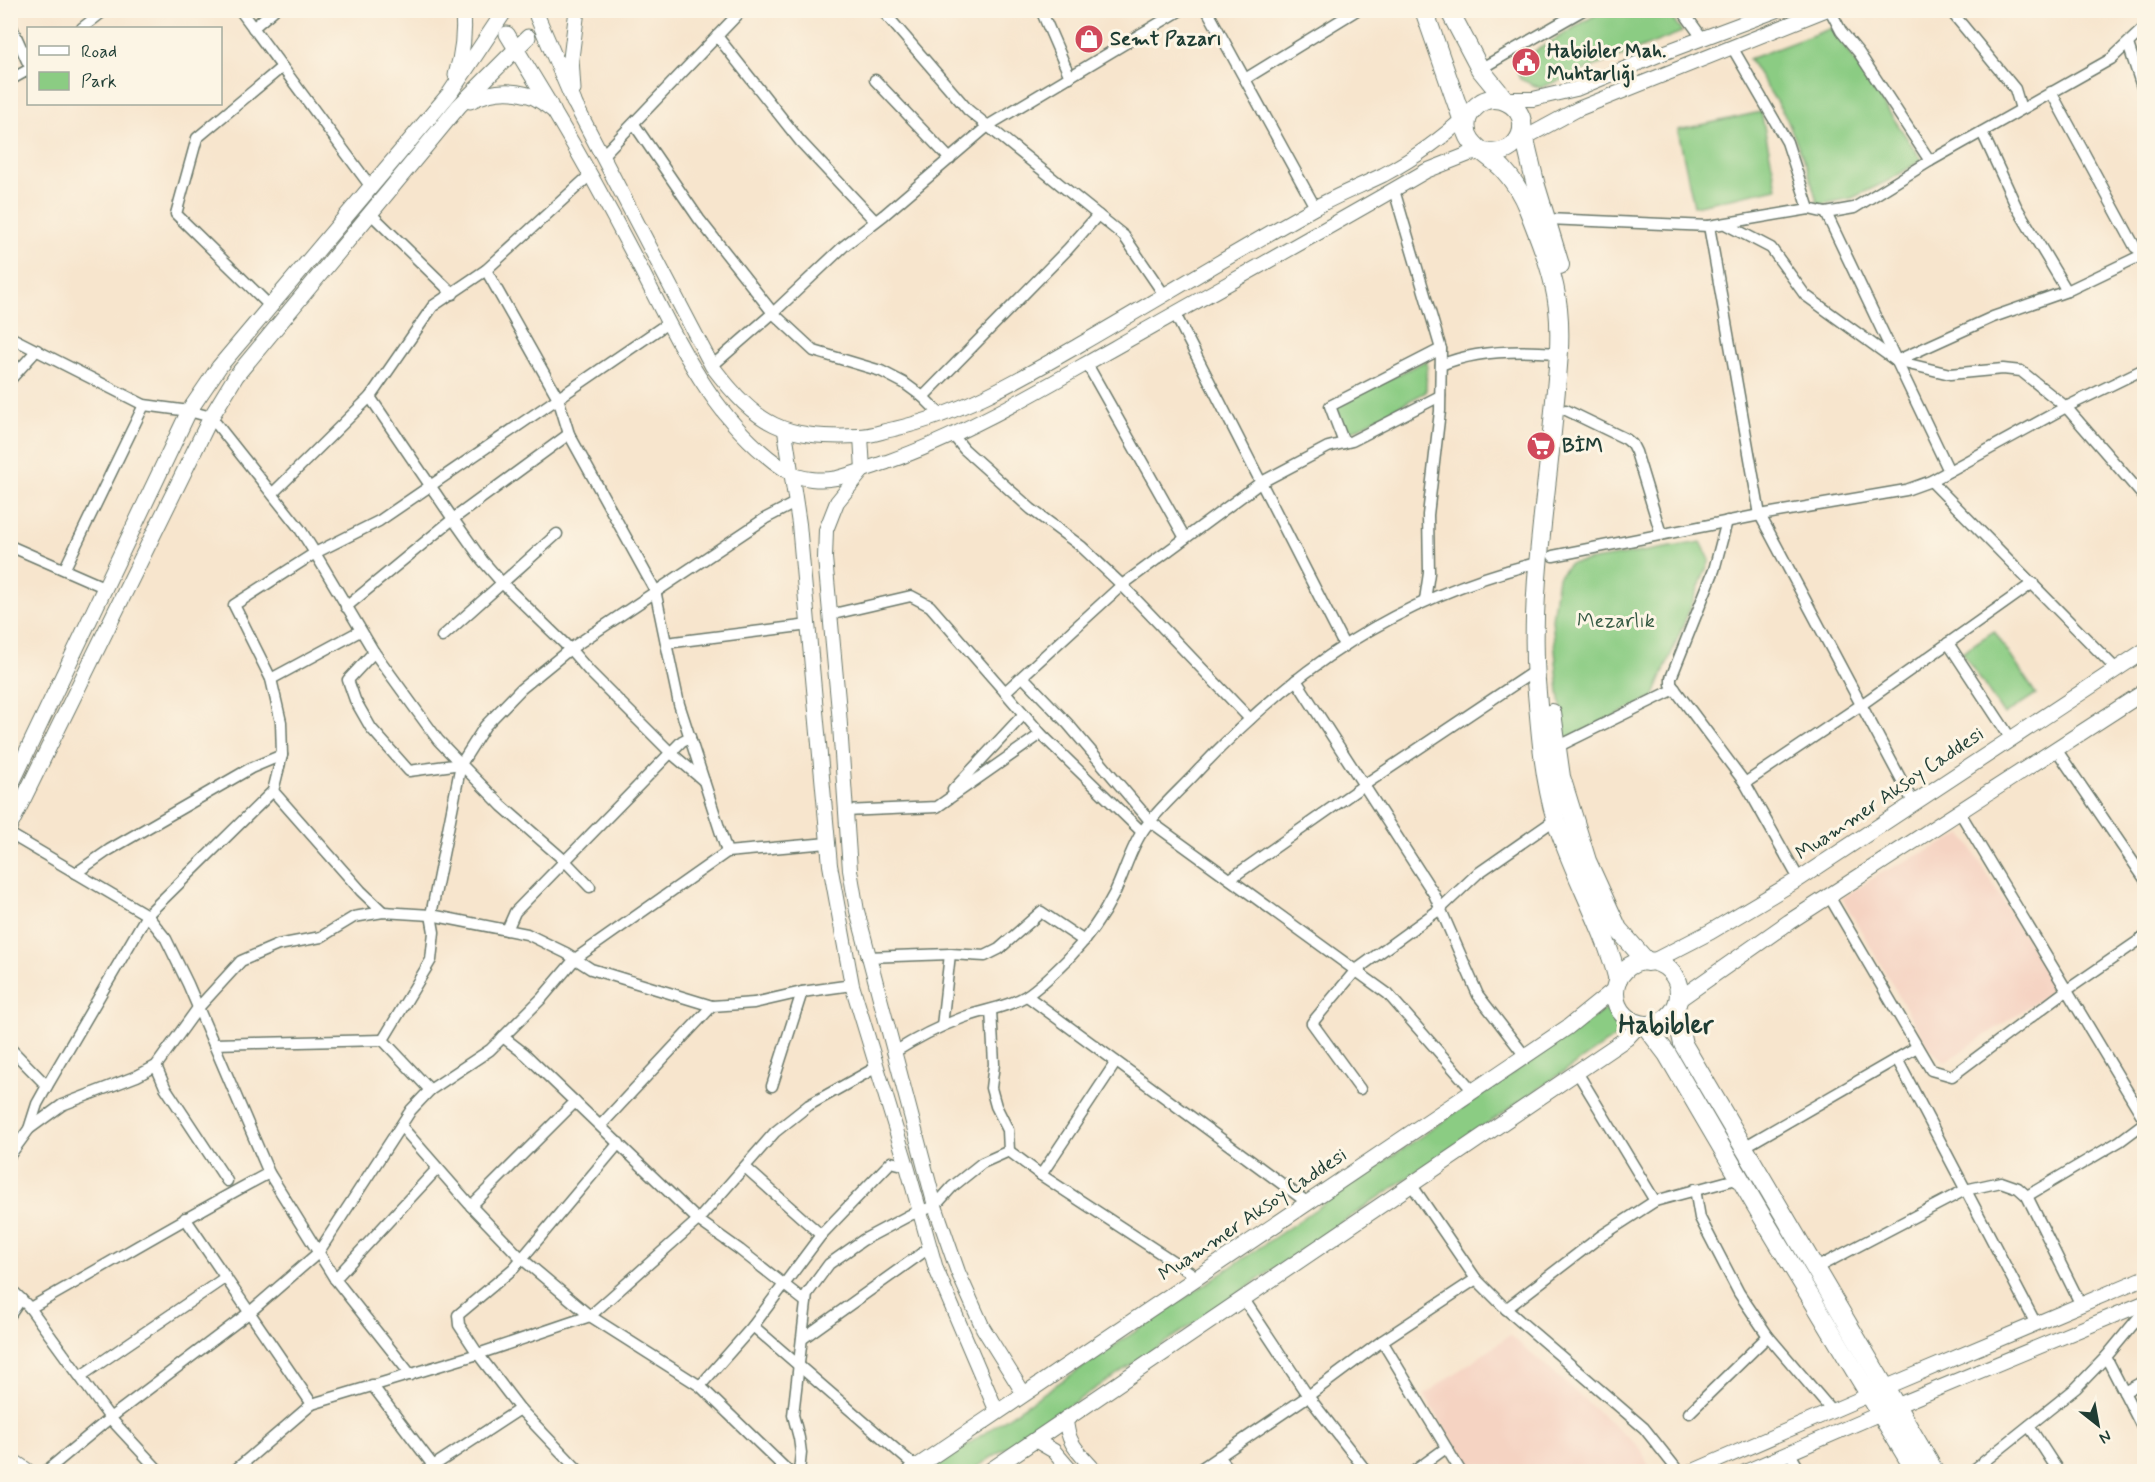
<svg xmlns="http://www.w3.org/2000/svg" width="2155" height="1482" font-family="Mynerve,sans-serif">
  <style>
    .built { fill: #f5d3c2 }
    .green { fill: #8bcc83; stroke: #55845c; stroke-width: 1.5 }
    .lines { fill: none; stroke-linecap: round; stroke-linejoin: round }
    .minor-casing { stroke: #6b786a; stroke-width: 13 }
    .tertiary-casing { stroke: #6b786a; stroke-width: 16 }
    .secondary-casing { stroke: #6b786a; stroke-width: 17 }
    .primary-casing { stroke: #6b786a; stroke-width: 20 }
    .minor { stroke: #fff; stroke-width: 10 }
    .tertiary { stroke: #fff; stroke-width: 14 }
    .secondary { stroke: #fff; stroke-width: 15 }
    .primary { stroke: #fff; stroke-width: 18 }
    .labels { text-anchor: middle; dominant-baseline: central; stroke-width: 6; stroke-linejoin: round; paint-order: stroke }
    .poi-label { font-size: 20px; font-weight: bold; fill: #1f3d34; stroke: #fcf5e5; text-anchor: start }
    .park-label { font-size: 20px; fill: #355a44; stroke: #fcf5e5 }
    .street-label { font-size: 20px; fill: #1f3d34; stroke: #fcf5e5 }
    .district-label { font-size: 26px; font-weight: bold; fill: #1f3d34; stroke: #fcf5e5 }
  </style>
  <rect width="100%" height="100%" fill="#fcf5e5"/>
  <filter id="ink" filterUnits="userSpaceOnUse"><feTurbulence type="fractalNoise" baseFrequency=".0167" numOctaves="2"/><feDisplacementMap in="SourceGraphic" scale="12" xChannelSelector="R" yChannelSelector="G"/><feConvolveMatrix kernelMatrix="1 2 1 2 8 2 1 2 1" color-interpolation-filters="sRGB"/></filter>
  <filter id="wash" filterUnits="userSpaceOnUse"><feTurbulence type="fractalNoise" baseFrequency=".008" numOctaves="4" result="noise"/><feDisplacementMap in="SourceGraphic" scale="24" xChannelSelector="R" yChannelSelector="G"/><feGaussianBlur stdDeviation="1.35" result="paint"/><feColorMatrix in="noise" values="0 0 0 0 0 0 0 0 0 0 0 0 0 0 0 0 0 1.4 0 .05"/><feComposite in="paint" operator="in"/></filter>
  <g filter="url(#wash)">
    <rect width="100%" height="100%" fill="#f7e5cd"/>
    <g class="built">
      <path d="M1963,834L2052,982L2048,994L1945,1062L1929,1048L1842,898L1883,872Z"/>
      <path d="M1510,1335L1641,1449L1650,1469L1644,1472L1472,1471L1424,1395Z"/>
    </g>
    <g class="green">
      <path d="M1602,11H1667L1682,32L1540,88L1520,79L1515,63Z"/>
      <path d="M1832,28L1922,160L1890,180L1852,198L1818,205L1807,167L1786,117L1749,59Z"/>
      <path d="M1761,112L1777,188L1694,206L1678,130Z"/>
      <path d="M1427,360L1426,392L1349,433L1334,406Z"/>
      <path d="M1701,542L1710,560L1653,698L1566,739L1559,692L1552,619L1558,577L1569,564Z"/>
      <path d="M1994,631L2036,694L2004,715L1962,652Z"/>
      <path d="M1607,1008L1625,1030L1196,1322L971,1471L927,1472L1281,1233Z"/>
    </g>
  </g>
  <g filter="url(#ink)">
    <g class="lines">
      <g class="minor-casing">
        <g id="minor">
          <path d="M240,10L371,187"/>
          <path d="M882,10L968,110L1124,236L1165,296"/>
          <path d="M1041,10L1070,77"/>
          <path d="M1207,10L1315,207"/>
          <path d="M1682,10L1703,39"/>
          <path d="M1830,10L1841,31L1859,53L1930,161"/>
          <path d="M1950,10L2015,89L2021,109"/>
          <path d="M10,23L28,63"/>
          <path d="M82,28L105,10"/>
          <path d="M253,28L274,10"/>
          <path d="M717,36L800,141L875,221"/>
          <path d="M2128,44L2144,93"/>
          <path d="M1732,47L1787,142L1809,209"/>
          <path d="M1480,69L1583,10"/>
          <path d="M1245,79L1357,10"/>
          <path d="M10,80L28,70"/>
          <path d="M875,80L950,159"/>
          <path d="M2051,92L2135,247L2144,253"/>
          <path d="M634,124L699,219L773,313L814,351L881,371L904,383L923,397L942,416"/>
          <path d="M1982,132L2016,206L2067,291"/>
          <path d="M603,155L742,10"/>
          <path d="M1394,190L1441,349L1440,411L1428,515L1429,573L1425,600"/>
          <path d="M370,213L453,294"/>
          <path d="M1826,213L1949,471"/>
          <path d="M1547,219L1709,226L1809,209L1826,213L1854,208L1930,161L2111,59L2144,28"/>
          <path d="M1727,225L1771,248L1805,295L1896,361L1950,374L2003,369L2021,371L2066,407L2144,497"/>
          <path d="M1709,226L1760,515L1914,804"/>
          <path d="M486,270L558,398L569,434L655,590L666,643L809,625"/>
          <path d="M270,306L176,214L197,138L282,67"/>
          <path d="M1175,314L1344,645"/>
          <path d="M10,337L144,405L189,411L211,417L300,529L315,553L379,521L668,323"/>
          <path d="M1896,361L1993,317L2067,291L2144,254"/>
          <path d="M1087,364L1185,538"/>
          <path d="M1441,365C1475,350 1521,350 1558,353"/>
          <path d="M712,366L773,313L844,246L884,215L989,125L1181,10"/>
          <path d="M10,380L37,350"/>
          <path d="M370,397L453,519L482,560L503,584L570,649L590,672L671,753L704,781"/>
          <path d="M923,397L1068,249L1098,215"/>
          <path d="M1566,410L1626,439L1632,444L1636,452L1661,534"/>
          <path d="M953,435L964,449L1031,509L1082,547L1122,585L1250,719"/>
          <path d="M1344,443L1330,406L1441,349"/>
          <path d="M1931,481L2116,669"/>
          <path d="M273,493L370,397L433,306L486,270L591,174"/>
          <path d="M1727,521L1714,570L1671,678V684L1745,783L1799,879"/>
          <path d="M10,546L106,588"/>
          <path d="M1553,556L1760,515L1906,490L1931,481L2066,407L2144,369"/>
          <path d="M65,568L144,405"/>
          <path d="M346,607L453,519L569,434"/>
          <path d="M829,615L911,596L930,606L1005,692L1122,585L1260,483L1328,447L1352,441L1440,396"/>
          <path d="M442,637L557,534"/>
          <path d="M666,643L679,704L727,852"/>
          <path d="M1948,643L2011,739"/>
          <path d="M374,652L348,680L355,700L371,728L409,771L461,764"/>
          <path d="M1023,677L1068,724L1151,822L1388,994L1473,1091"/>
          <path d="M271,679L360,631"/>
          <path d="M1296,680L1434,894L1478,995L1525,1056"/>
          <path d="M1005,692L1041,734L1142,832"/>
          <path d="M1557,747L1675,689"/>
          <path d="M2056,749L2144,878"/>
          <path d="M1745,783L1861,705L2033,583"/>
          <path d="M953,790L1024,714"/>
          <path d="M273,791L361,891L383,912"/>
          <path d="M845,811L937,807L1041,734"/>
          <path d="M1959,811L2144,1119"/>
          <path d="M10,834L147,915L166,939L188,984L269,1173L335,1279L411,1375"/>
          <path d="M76,873L109,850L251,768L282,755"/>
          <path d="M1230,879L1364,785L1536,670"/>
          <path d="M590,887L565,861L502,806L461,764L485,726L521,689L570,649L766,518L795,503"/>
          <path d="M1829,896L1931,1070L1952,1076L2067,990L2144,937"/>
          <path d="M507,930L515,912L682,741L690,737"/>
          <path d="M867,957L950,954L985,956L999,949L1041,912L1084,941"/>
          <path d="M1027,996L1308,1203"/>
          <path d="M991,1010L994,1064L991,1088L996,1106L1008,1130L1009,1151"/>
          <path d="M942,1026L950,954"/>
          <path d="M503,1037L525,1054L698,1220L740,1250L806,1302"/>
          <path d="M214,1044L383,1040"/>
          <path d="M10,1048L47,1086"/>
          <path d="M893,1053C915,1039 938,1027 962,1018C983,1010 1006,1008 1026,996C1040,987 1055,972 1067,960C1085,941 1102,918 1114,894C1124,874 1130,850 1142,832C1156,811 1177,793 1194,775C1293,668 1398,597 1540,562"/>
          <path d="M1897,1059L2036,1324"/>
          <path d="M156,1066L165,1087L227,1181"/>
          <path d="M1577,1072L1655,1201"/>
          <path d="M772,1086L802,992"/>
          <path d="M1360,1089L1312,1023L1356,970L1440,909L1477,874L1556,819"/>
          <path d="M430,1090L383,1040L431,960L434,932L431,915L461,764"/>
          <path d="M601,1125L712,1006"/>
          <path d="M401,1126L471,1206L521,1258L590,1316L700,1386L789,1472"/>
          <path d="M29,1129L37,1104L47,1086L147,915L273,791L282,755L281,722L271,679L234,605L315,553L374,652L438,740L461,764"/>
          <path d="M1744,1147L1917,1047"/>
          <path d="M10,1155L29,1129L62,1105L137,1076L156,1066L198,1008L241,961L278,945L321,937L354,917L383,912L431,915L527,934L566,953L591,969L712,1006L754,1003L802,992L852,985"/>
          <path d="M745,1167L821,1235"/>
          <path d="M1041,1175L1116,1062"/>
          <path d="M1411,1184L1476,1279L1506,1309L1644,1428L1679,1472"/>
          <path d="M1695,1189L1700,1218L1739,1293L1768,1336L1832,1411"/>
          <path d="M2027,1196L2120,1141L2144,1123"/>
          <path d="M471,1206L575,1102"/>
          <path d="M185,1218L312,1404L233,1472"/>
          <path d="M1816,1268L1965,1190L2001,1182L2018,1188L2027,1196L2081,1305"/>
          <path d="M335,1279L437,1169"/>
          <path d="M10,1288L30,1308L110,1418L160,1472"/>
          <path d="M1243,1298L1308,1396L1367,1472"/>
          <path d="M30,1308C110,1263 188,1216 269,1173"/>
          <path d="M1506,1309L1601,1236L1655,1201L1740,1178"/>
          <path d="M10,1315L21,1299"/>
          <path d="M753,1326L821,1235L891,1162L907,1166"/>
          <path d="M802,1339L929,1248"/>
          <path d="M1382,1341L1461,1472"/>
          <path d="M2106,1357L2144,1431"/>
          <path d="M81,1376L226,1277"/>
          <path d="M372,1385L438,1472"/>
          <path d="M700,1386L753,1326L916,1467"/>
          <path d="M2124,1392L2144,1381"/>
          <path d="M312,1404L478,1354L590,1316L698,1220L775,1132L809,1105L877,1067"/>
          <path d="M1689,1413L1768,1336"/>
          <path d="M2029,1426L2059,1472"/>
          <path d="M1789,1452L1801,1472"/>
          <path d="M1219,1456L1231,1472"/>
          <path d="M45,1472L110,1418L250,1312L318,1253L411,1110L430,1090L490,1050L542,998L575,959L727,852L828,843"/>
          <path d="M424,1472L520,1409"/>
          <path d="M580,1472L520,1409L478,1354L459,1325L458,1315L514,1268L619,1143"/>
          <path d="M799,1472L801,1453L799,1438L793,1415L807,1294L829,1264L863,1240L910,1215L935,1206L952,1187L982,1163L1009,1151L1041,1175L1197,1277"/>
          <path d="M1196,1472L1308,1396L1382,1341L1476,1279"/>
          <path d="M1413,1472L1446,1448"/>
          <path d="M1971,1472L2076,1388L2106,1357L2144,1311"/>
        </g>
      </g>
      <g class="tertiary-casing">
        <g id="tertiary">
          <path d="M1499,99H1533L1576,89L1663,53L1778,10"/>
          <path d="M574,102L712,366C758,426 783,439 859,436C870,436 883,431 894,429C961,414 1020,379 1079,345C1157,300 1235,252 1314,208C1336,196 1360,186 1383,175C1413,159 1443,138 1468,114"/>
          <path d="M553,110C581,157 607,204 632,252C673,330 710,421 787,471C800,480 822,481 837,478C854,474 871,467 887,462C967,434 1041,389 1114,348C1218,289 1323,231 1426,171L1469,154L1485,152"/>
          <path d="M1519,141L1578,109L1825,10"/>
          <path d="M785,431L799,524L830,865L852,985L907,1166L936,1269L997,1412"/>
          <path d="M861,436L863,470L837,502L826,530L825,558L839,711L850,870L857,911L935,1206L958,1272L983,1328L1024,1394"/>
          <path d="M1886,1387L2144,1278"/>
          <path d="M1898,1405L2144,1303"/>
          <path d="M1066,1418C1067,1445 1079,1452 1096,1472"/>
          <path d="M1035,1440L1054,1451L1072,1472"/>
          <path d="M1691,1472L1869,1395"/>
          <path d="M1745,1472L1881,1413"/>
        </g>
      </g>
      <g class="secondary-casing">
        <g id="secondary">
          <path d="M537,16L574,102"/>
          <path d="M507,34L550,105"/>
          <path d="M456,75C463,53 465,34 463,10"/>
          <path d="M573,90L571,58L577,10"/>
          <path d="M470,101C488,92 508,89 528,95C537,97 546,105 553,110"/>
          <path d="M10,787L189,411L219,367L450,93L504,12"/>
          <path d="M10,826L211,417L236,376L459,106L528,37"/>
          <path d="M1652,962L1710,932L1799,879L2144,651"/>
          <path d="M1678,1000L1789,922L2144,692"/>
          <path d="M909,1472L1568,1027L1616,988"/>
          <path d="M988,1472L1577,1072L1627,1038L1640,1024"/>
        </g>
      </g>
      <g class="primary-casing">
        <g id="primary">
          <path d="M1424,10L1466,130"/>
          <path d="M1449,10L1480,69L1507,102"/>
          <path d="M1522,127L1536,186L1560,265"/>
          <path d="M1485,152C1521,159 1536,117 1507,102C1499,98 1489,98 1482,102C1476,106 1471,111 1468,117C1459,143 1489,154 1503,169C1514,181 1522,194 1528,209C1540,240 1554,273 1558,308C1562,345 1556,385 1553,422C1545,507 1530,596 1536,681C1540,727 1543,776 1556,820C1573,875 1604,925 1618,980"/>
          <path d="M1552,713L1561,777L1587,861L1618,929L1647,962"/>
          <circle cx="1647" cy="993" r="32"/>
          <path d="M1675,1009L1683,1044L1935,1472"/>
          <path d="M1645,1025L1667,1054L1763,1218L1916,1472"/>
          <path d="M10,1461L26,1472"/>
        </g>
      </g>
      <use href="#minor" class="minor"/>
      <use href="#tertiary" class="tertiary"/>
      <use href="#secondary" class="secondary"/>
      <use href="#primary" class="primary"/>
    </g>
  </g>
  <defs>
    <g id="shop-disc" transform="scale(1.5)"><circle r="9.5" fill="#d1495b" stroke="#fcf5e5"/><path d="M-5-2.5h2.3a2.7 3.5 0 0 1 5.4 0H5L5.5 6h-11ZM-1.5-2.5h3a1.5 2.3 0 0 0-3 0Z" fill="#fff"/></g>
    <g id="civic-disc" transform="scale(1.5)"><circle r="9.5" fill="#d1495b" stroke="#fcf5e5"/><path d="M-.6-6.5H3V-4.5H.6V-3L4-1V1h2V6H-6V1h2V-1L-.6-3ZM-1.2 2.5V6h2.4V2.5Z" fill="#fff"/></g>
    <g id="supermarket-disc" transform="scale(1.5)"><circle r="9.5" fill="#d1495b" stroke="#fcf5e5"/><path d="M-6-5.5h2.5l.6 2H6L4.5 2H-2.5L-4.4-4H-6ZM-1.5 3.2a1.3 1.3 0 1 0 .1 0ZM3 3.2a1.3 1.3 0 1 0 .1 0Z" fill="#fff"/></g>
  </defs>
  <g fill-rule="evenodd">
    <use href="#shop-disc" x="1089" y="39"/>
    <use href="#civic-disc" x="1526" y="62"/>
    <use href="#supermarket-disc" x="1541" y="446"/>
  </g>
  <g class="labels">
    <g class="poi-label">
      <text x="1110" y="39">Semt Pazarı</text>
      <text x="1547" y="51">Habibler Mah.<tspan x="1547" dy="23">Muhtarlığı</tspan></text>
      <text x="1562" y="446">BİM</text>
    </g>
    <g class="park-label">
      <text x="1616" y="621">Mezarlık</text>
    </g>
    <g class="street-label">
      <text transform="translate(1890 794) rotate(-34)">Muammer Aksoy Caddesi</text>
      <text transform="translate(1253 1215) rotate(-34)">Muammer Aksoy Caddesi</text>
    </g>
    <g class="district-label">
      <text x="1666" y="1026">Habibler</text>
    </g>
  </g>
  <rect width="2155" height="1482" fill="none" stroke="#fcf5e5" stroke-width="36"/>
  <rect x="27" y="27" width="195" height="78" fill="#fcf5e5" stroke="#a4ab9e" stroke-width="1.5"/>
  <rect x="39" y="46" width="30" height="9" fill="#ffffff" stroke="#a4ab9e" stroke-width="1.5"/>
  <text x="81" y="57" font-size="18" fill="#1f3d34">Road</text>
  <rect x="39" y="72" width="30" height="18" fill="#8bcc83" stroke="#a4ab9e" stroke-width="1.5"/>
  <text x="81" y="87" font-size="18" fill="#1f3d34">Park</text>
  <g transform="translate(2098 1425) rotate(149)" stroke="#fcf5e5" stroke-width="4.5" paint-order="stroke">
  <path d="M0-4.5L10 22L0 15L-10 22Z" fill="#1f3d34"/>
  <text y="-9" font-size="16" font-weight="bold" text-anchor="middle" fill="#1f3d34">N</text>
  </g>
</svg>
